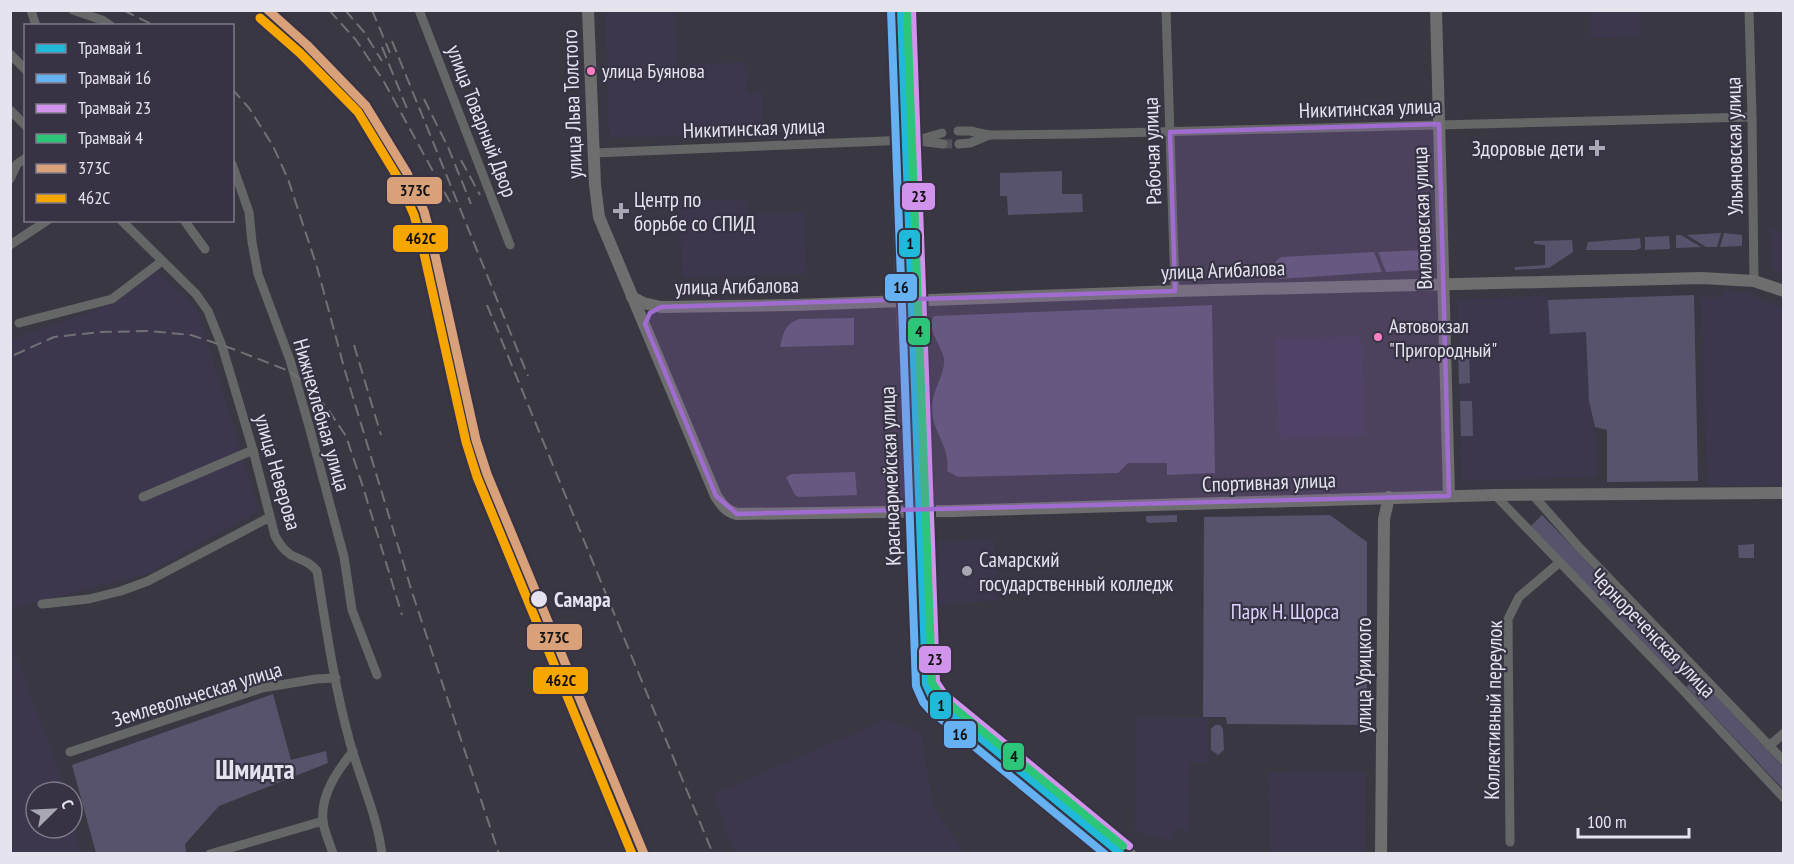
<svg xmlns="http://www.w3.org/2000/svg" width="1794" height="864" font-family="'PT Sans Narrow',sans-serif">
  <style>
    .built { fill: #3c374d }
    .green { fill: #58536d }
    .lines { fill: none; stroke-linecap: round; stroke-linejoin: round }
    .minor-tunnel { stroke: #53515b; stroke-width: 9; stroke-dasharray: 9 4.5; stroke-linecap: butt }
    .minor { stroke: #656666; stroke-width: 9 }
    .major { stroke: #6e6e6f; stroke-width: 12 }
    .rail { stroke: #707174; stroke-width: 2; stroke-dasharray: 12 6; stroke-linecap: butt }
    .rail-1-casing { stroke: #373345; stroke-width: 14 }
    .rail-2-casing { stroke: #373345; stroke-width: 14 }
    .rail-1 { stroke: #d9a179; stroke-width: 9 }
    .rail-2 { stroke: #f7a600; stroke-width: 9 }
    .tram-1-casing { stroke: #373345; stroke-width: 12 }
    .tram-2-casing { stroke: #373345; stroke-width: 12 }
    .tram-3-casing { stroke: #373345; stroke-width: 12 }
    .tram-4-casing { stroke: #373345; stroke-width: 12 }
    .tram-1 { stroke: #20b9da; stroke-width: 8 }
    .tram-2 { stroke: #66b1f2; stroke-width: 8 }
    .tram-3 { stroke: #d193ec; stroke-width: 8 }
    .tram-4 { stroke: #2dc577; stroke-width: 8 }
    .marked { fill: #a06ccf; fill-opacity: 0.2; stroke: #a06ccf; stroke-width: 4.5; stroke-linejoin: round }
    .bus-dot { fill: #ff80c5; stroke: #373345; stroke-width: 2 }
    .poi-dot { fill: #a9a7b1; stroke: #373345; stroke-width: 2 }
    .stop-dot { fill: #e5e3ee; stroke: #373345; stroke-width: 2 }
    .labels { text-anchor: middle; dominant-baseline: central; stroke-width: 4.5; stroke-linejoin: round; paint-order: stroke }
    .bus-label { font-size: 20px; fill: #e5e3ee; stroke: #373345; text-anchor: start }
    .street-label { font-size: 21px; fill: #e5e3ee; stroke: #373345 }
    .poi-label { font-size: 21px; fill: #e5e3ee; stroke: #373345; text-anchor: start }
    .stop-label { font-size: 21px; font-weight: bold; fill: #e5e3ee; stroke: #373345; text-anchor: start }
    .park-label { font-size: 21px; fill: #ddd4fd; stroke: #373345 }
    .district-label { font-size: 27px; font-weight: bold; fill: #e5e3ee; stroke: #373345 }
    .line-badge { stroke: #373345; stroke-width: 2 }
    .pale-badge-label { font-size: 16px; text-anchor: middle; font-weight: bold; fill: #111 }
  </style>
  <rect width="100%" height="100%" fill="#393741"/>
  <g class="built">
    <path d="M605,11H675L677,65L745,62L747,93L762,92L763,134L609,138Z"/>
    <path d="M1591,11H1640V37L1591,38Z"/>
    <path d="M747,199L748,213L804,212L807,274L682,278L679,201Z"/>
    <path d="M1770,227L1783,233V275L1775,271L1771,264Z"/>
    <path d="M155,269L197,308L256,500L257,512L147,574L11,609V340L92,311L113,302Z"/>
    <path d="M1724,291L1743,292L1783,307V485H1707L1701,297H1725Z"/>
    <path d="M1548,296L1550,334L1586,332L1589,401L1597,444L1598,477L1462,481L1457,299Z"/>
    <path d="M1361,336L1365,435L1279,439L1275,339Z"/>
    <path d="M994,539L999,600L939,605L936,541Z"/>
    <path d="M11,642L60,773L65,792H36V828H72V819L81,853H11Z"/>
    <path d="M1136,717L1208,718V762H1190L1189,828L1186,832L1176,827L1172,841L1135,831Z"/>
    <path d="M887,719L921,732L933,806L965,853H735L713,794Z"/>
    <path d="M1366,771V853H1270L1269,772Z"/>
  </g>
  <g class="green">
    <path d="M1062,171V194H1082L1083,212L1008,215L1007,196H1000V173Z"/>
    <path d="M1721,233L1717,247H1706L1687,235Z"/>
    <path d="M1724,233L1742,235V246L1720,247Z"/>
    <path d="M1676,235H1681L1701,247L1676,248Z"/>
    <path d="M1669,236L1670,249L1645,250V237Z"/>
    <path d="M1640,238L1641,248L1637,250H1586L1588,242Z"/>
    <path d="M1572,240L1573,252L1549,268L1515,270V267L1545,265V245L1534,244V241Z"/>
    <path d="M1425,250V261H1422V270L1386,272L1378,252Z"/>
    <path d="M1374,252L1382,272L1279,279L1276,271V261L1281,257Z"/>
    <path d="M1694,295L1698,481L1607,482V430L1595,427L1589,401L1586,332L1550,334L1548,300Z"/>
    <path d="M1212,305L1215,473L1167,475V463H1128L1118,473L958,477L947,471C951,450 934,433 932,413C930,392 946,374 944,359C942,346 925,328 934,316Z"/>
    <path d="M854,318V345L780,347C784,332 784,325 799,319Z"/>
    <path d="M1458,348H1469L1470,383L1459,384Z"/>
    <path d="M1460,401H1472L1473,436H1461Z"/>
    <path d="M855,472L857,495L799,497L795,495L786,477L792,474Z"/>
    <path d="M1177,515V522H1175L1149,523L1146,521V516Z"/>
    <path d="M1330,515L1367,542V725L1227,724L1226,717H1203L1204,517Z"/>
    <path d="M1542,515L1684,663L1672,674L1530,527Z"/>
    <path d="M1754,544V558H1739L1738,545Z"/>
    <path d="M1698,677L1783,767V789L1686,687Z"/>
    <path d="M273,694L291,760L326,751L328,763L219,806L185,844L186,853H96L72,765Z"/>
    <path d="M1215,725H1220L1223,729L1224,750L1218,755L1211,750V729Z"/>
  </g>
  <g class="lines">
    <path class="minor-tunnel" d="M943,144H959"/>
    <g class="minor">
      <path d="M31,10L36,26"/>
      <path d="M73,10L102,20L111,26"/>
      <path d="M419,10L510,245"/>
      <path d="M1166,10L1175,291"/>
      <path d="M1749,10L1752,117L1754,281"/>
      <path d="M10,54L26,70"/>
      <path d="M10,110L26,126"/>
      <path d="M958,131H970L989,135L1077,134L1752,117"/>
      <path d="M921,139L942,133"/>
      <path d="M959,144L970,143L989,135"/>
      <path d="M594,153L909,140L943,144"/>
      <path d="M232,164L249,212L252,242L258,274L290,360L309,426L344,557L352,610L377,675"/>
      <path d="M10,179L17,164L26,158"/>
      <path d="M121,220L196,294L208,311L222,346L253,450L275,536C279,543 283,550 291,555C303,561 307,560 317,571C326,627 334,684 349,739C359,777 377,814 382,854"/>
      <path d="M184,220L205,249"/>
      <path d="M10,245L48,220"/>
      <path d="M19,323L112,299L162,261"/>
      <path d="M1532,494L1578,546L1784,761"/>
      <path d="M1495,495L1678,685L1784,798"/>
      <path d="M143,497L253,450"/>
      <path d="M42,604L89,599L121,591L148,581L270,517"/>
      <path d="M1769,746L1784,733"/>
      <path d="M70,752L262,688L316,679L336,678"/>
      <path d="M1510,842L1508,619L1519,597L1560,562"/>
      <path d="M210,854L323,821"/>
      <path d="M333,854C330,843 324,832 323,821C320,795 338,770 353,751"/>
    </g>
    <g class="major">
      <path d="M588,10L595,185L599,217L716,496C722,505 727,512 737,514L952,511L1495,495L1784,493"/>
      <path d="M892,10L902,313L919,683L922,692L931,705L1108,854"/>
      <path d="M904,10L929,675C931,687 936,694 945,703L1130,854"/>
      <path d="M1436,10L1449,496"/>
      <path d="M632,297L643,303L661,307L795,305L1175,291L1702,278L1754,281L1784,291"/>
      <path d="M1381,854L1384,519L1389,497"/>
    </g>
    <g class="rail">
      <path d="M123,10L155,26"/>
      <path d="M329,10L356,40L383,80L451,204"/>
      <path d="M345,10L364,32L382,61"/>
      <path d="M372,10L390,53"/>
      <path d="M392,41L528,376"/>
      <path d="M382,47L408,111"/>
      <path d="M232,89L249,108L273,146L288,179L317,267L345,371L412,592L499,854"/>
      <path d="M424,99L448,147L471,204"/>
      <path d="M461,160L480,195"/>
      <path d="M487,305L713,854"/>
      <path d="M354,345L381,435"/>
      <path d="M14,355L54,337L100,332L149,331L191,335L233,349L289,371L306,384L327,408L346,436L363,487L402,615"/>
    </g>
    <g class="rail-1-casing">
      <path id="rail-1" d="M268,10L307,45L366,106L407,173L424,211L431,237L476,440L487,474L644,854"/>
    </g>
    <g class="rail-2-casing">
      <path id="rail-2" d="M260,18L300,53L358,112L398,178L414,215L421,240L466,442L477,477L632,854"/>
    </g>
    <use href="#rail-1" class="rail-1"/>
    <use href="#rail-2" class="rail-2"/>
    <g class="tram-1-casing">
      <path id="tram-1" d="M901,10L926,684L932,697L937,702L1121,854"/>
    </g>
    <g class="tram-2-casing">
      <path id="tram-2" d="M891,10L916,686L923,702L930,710L1105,854"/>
    </g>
    <g class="tram-3-casing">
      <path id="tram-3" d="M912,10L936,682L944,694L1129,846"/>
    </g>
    <g class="tram-4-casing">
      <path id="tram-4" d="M907,10L932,683L942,698L1123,846"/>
    </g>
    <use href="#tram-1" class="tram-1"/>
    <use href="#tram-2" class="tram-2"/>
    <use href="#tram-3" class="tram-3"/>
    <use href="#tram-4" class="tram-4"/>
  </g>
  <path class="marked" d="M1439,124L1449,496L737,514L716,496L645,324L650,313L661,307L1175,291L1170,132Z"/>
  <g class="bus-dot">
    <circle cx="591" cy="71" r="5"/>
    <circle cx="1378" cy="337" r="5"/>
  </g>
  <g class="poi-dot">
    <path d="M1594 139h6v6h6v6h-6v6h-6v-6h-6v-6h6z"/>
    <path d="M618 202h6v6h6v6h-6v6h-6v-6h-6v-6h6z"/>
    <circle cx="967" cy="571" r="6"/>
  </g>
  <circle class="stop-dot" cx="539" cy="599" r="9"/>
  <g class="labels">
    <g class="bus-label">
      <text x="602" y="71">улица Буянова</text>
      <text x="1389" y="326">Автовокзал<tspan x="1389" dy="24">"Пригородный"</tspan></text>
    </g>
    <g class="street-label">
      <text transform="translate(572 104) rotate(-92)">улица Льва Толстого</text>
      <text transform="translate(1370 108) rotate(-2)">Никитинская улица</text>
      <text transform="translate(482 121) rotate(69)">улица Товарный Двор</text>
      <text transform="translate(754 128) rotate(-2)">Никитинская улица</text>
      <text transform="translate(1734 146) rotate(-91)">Ульяновская улица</text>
      <text transform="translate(1152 151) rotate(-92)">Рабочая улица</text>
      <text transform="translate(1422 218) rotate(-92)">Вилоновская улица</text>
      <text transform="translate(1223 270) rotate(-2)">улица Агибалова</text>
      <text transform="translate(737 286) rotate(-1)">улица Агибалова</text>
      <text transform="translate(322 415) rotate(74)">Нижнехлебная улица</text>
      <text transform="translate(278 472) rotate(74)">улица Неверова</text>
      <text transform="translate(890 476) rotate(-92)">Красноармейская улица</text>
      <text transform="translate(1269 482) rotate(-2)">Спортивная улица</text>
      <text transform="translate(1653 633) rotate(46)">Чернореченская улица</text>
      <text transform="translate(1363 675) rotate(-90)">улица Урицкого</text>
      <text transform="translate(197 694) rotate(-17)">Землевольческая улица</text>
      <text transform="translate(1493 710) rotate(-89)">Коллективный переулок</text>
    </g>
    <g class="poi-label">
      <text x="1584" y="148" text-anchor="end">Здоровые дети</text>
      <text x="634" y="199">Центр по<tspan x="634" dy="24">борьбе со СПИД</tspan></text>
      <text x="979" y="559">Самарский<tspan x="979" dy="24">государственный колледж</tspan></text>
    </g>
    <g class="stop-label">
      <text x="554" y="599">Самара</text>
    </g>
    <g class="park-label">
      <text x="1285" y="611">Парк Н. Щорса</text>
    </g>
    <g class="district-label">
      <text x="255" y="769">Шмидта</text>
    </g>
  </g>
  <g class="line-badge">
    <rect x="386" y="176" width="57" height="29" rx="6" fill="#d9a179"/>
    <rect x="901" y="182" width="35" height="29" rx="6" fill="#d193ec"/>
    <rect x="392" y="224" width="57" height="29" rx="6" fill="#f7a600"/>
    <rect x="898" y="229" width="23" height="29" rx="6" fill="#20b9da"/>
    <rect x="884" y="273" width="34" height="29" rx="6" fill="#66b1f2"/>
    <rect x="907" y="317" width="24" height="29" rx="6" fill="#2dc577"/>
    <rect x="526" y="623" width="57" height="28" rx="6" fill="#d9a179"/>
    <rect x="918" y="645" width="34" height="29" rx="6" fill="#d193ec"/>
    <rect x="532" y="666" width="57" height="29" rx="6" fill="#f7a600"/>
    <rect x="929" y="691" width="23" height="29" rx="6" fill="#20b9da"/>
    <rect x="943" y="720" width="34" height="29" rx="6" fill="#66b1f2"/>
    <rect x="1002" y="742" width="23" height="29" rx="6" fill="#2dc577"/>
  </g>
  <g class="pale-badge-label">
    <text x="415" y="196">373C</text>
    <text x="919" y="202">23</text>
    <text x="421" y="244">462С</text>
    <text x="910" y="249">1</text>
    <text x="901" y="293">16</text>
    <text x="919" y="337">4</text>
    <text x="554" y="643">373C</text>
    <text x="935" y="665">23</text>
    <text x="561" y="686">462С</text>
    <text x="941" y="711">1</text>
    <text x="960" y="740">16</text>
    <text x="1014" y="762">4</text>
  </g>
  <rect width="1794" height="864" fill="none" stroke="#e5e3ee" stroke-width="24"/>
  <rect x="24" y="24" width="210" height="198" fill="#373345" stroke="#7d7989" stroke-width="1.5"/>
  <rect x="36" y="44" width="30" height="9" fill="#20b9da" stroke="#7d7989" stroke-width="1.5"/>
  <text x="78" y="54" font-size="18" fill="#e5e3ee">Трамвай 1</text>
  <rect x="36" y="74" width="30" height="9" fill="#66b1f2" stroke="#7d7989" stroke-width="1.5"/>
  <text x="78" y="84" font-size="18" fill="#e5e3ee">Трамвай 16</text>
  <rect x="36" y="104" width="30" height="9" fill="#d193ec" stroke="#7d7989" stroke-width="1.5"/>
  <text x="78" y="114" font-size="18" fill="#e5e3ee">Трамвай 23</text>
  <rect x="36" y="134" width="30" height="9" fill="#2dc577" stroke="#7d7989" stroke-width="1.5"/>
  <text x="78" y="144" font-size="18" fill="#e5e3ee">Трамвай 4</text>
  <rect x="36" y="164" width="30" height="9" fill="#d9a179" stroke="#7d7989" stroke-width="1.5"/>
  <text x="78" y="174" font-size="18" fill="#e5e3ee">373C</text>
  <rect x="36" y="194" width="30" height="9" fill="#f7a600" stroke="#7d7989" stroke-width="1.5"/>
  <text x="78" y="204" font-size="18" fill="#e5e3ee">462С</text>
  <g transform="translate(54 810) rotate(66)"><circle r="28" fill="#373345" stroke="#7d7989" stroke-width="1.5"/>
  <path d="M0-4.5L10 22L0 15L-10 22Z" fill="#a9a7b1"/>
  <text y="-9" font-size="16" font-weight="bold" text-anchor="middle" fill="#e5e3ee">С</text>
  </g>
  <path d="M1578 828v9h111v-9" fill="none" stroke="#e5e3ee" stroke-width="3"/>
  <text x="1587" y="828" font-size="18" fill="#e5e3ee" stroke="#373345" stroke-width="4.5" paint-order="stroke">100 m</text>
</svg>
